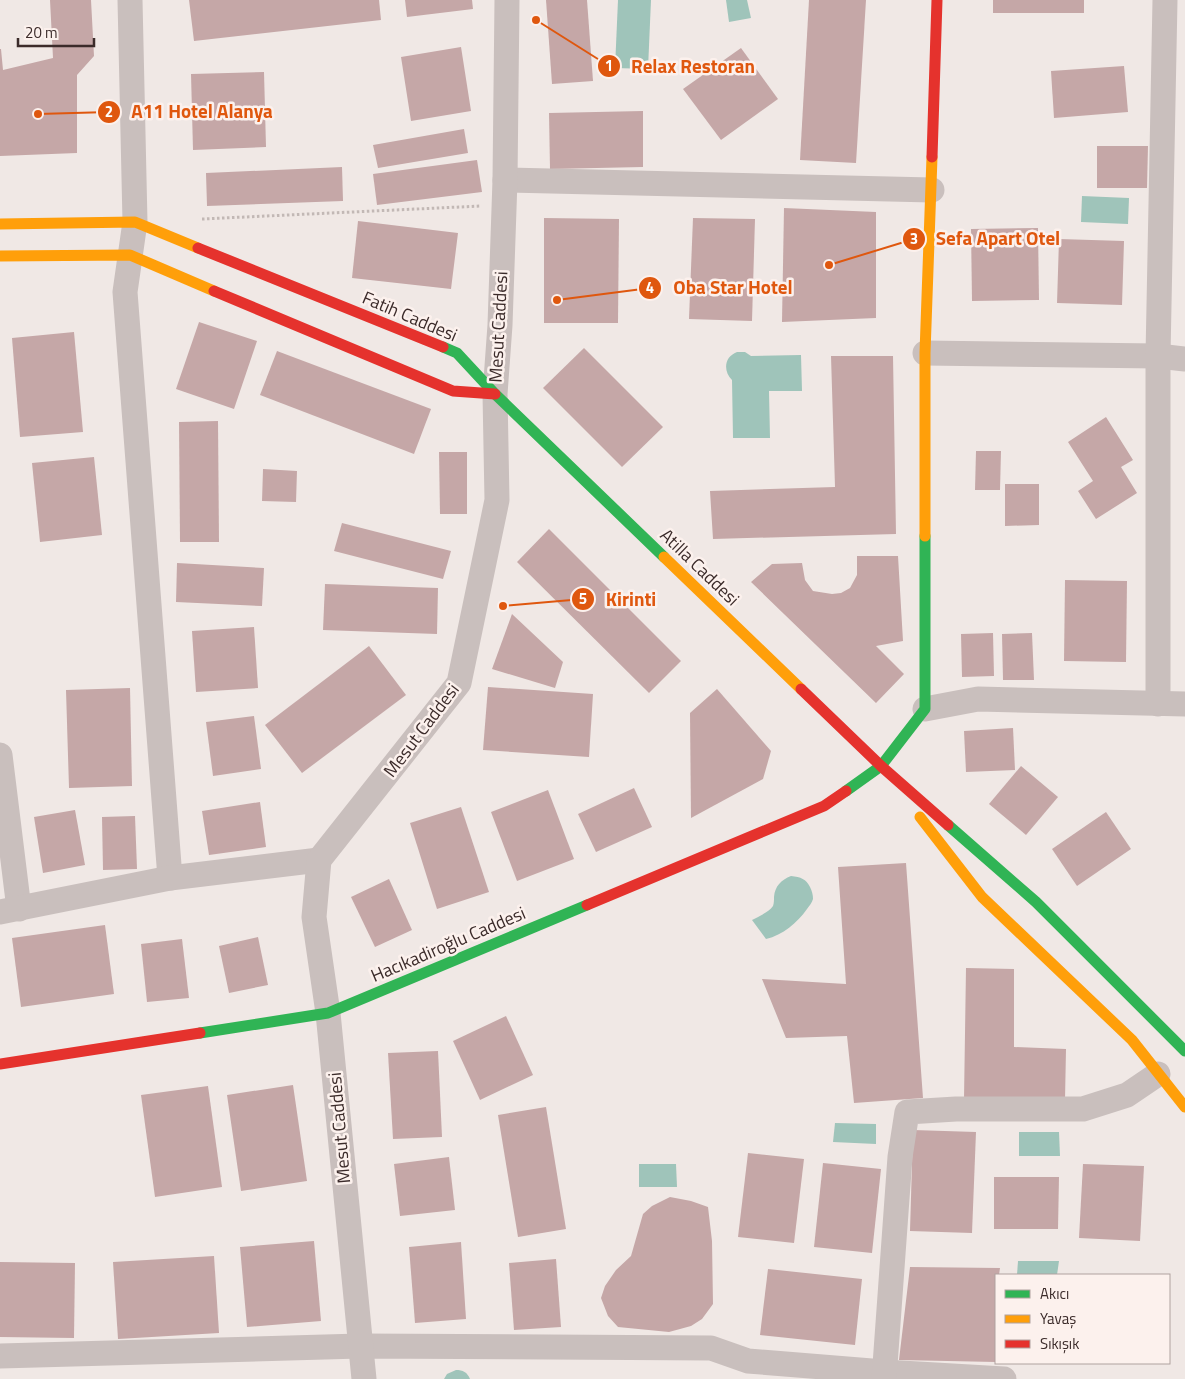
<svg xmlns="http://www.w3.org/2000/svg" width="1185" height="1379" font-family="'Titillium Web',sans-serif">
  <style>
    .water { fill: #9fc4ba }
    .building { fill: #c5a7a7 }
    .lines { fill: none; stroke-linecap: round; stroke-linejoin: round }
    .path { stroke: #c2b8b5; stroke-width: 3; stroke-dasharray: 2.5 2.5; stroke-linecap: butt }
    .street { stroke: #c9bfbd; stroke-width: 25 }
    .fast { stroke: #30b455; stroke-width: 11 }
    .slow { stroke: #ff9f0a; stroke-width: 11 }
    .jam { stroke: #e5322d; stroke-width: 11 }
    .labels { text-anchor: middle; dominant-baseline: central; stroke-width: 5; stroke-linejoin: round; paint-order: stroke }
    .street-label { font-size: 18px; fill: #3b2b2a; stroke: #fcf1ed }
    .leader { fill: none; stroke: #df570e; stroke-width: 2 }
    .callout-dot { fill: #df570e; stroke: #fcf1ed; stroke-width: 2 }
    .mark-label { font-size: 15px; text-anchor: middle; font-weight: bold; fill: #fff }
    .callout-label { font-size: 19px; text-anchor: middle; font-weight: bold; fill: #df570e; stroke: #fcf1ed; stroke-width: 5; stroke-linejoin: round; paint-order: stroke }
  </style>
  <rect width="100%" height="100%" fill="#f0e8e5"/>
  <g class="water">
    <path d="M618,0H651L648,69L615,68Z"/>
    <path d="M726,0H747L751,18L729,22Z"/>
    <path d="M1082,196L1129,198L1128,224L1081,222Z"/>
    <path d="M737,352H745L751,356L801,355L802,391H769L770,438H733L732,380C723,371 724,357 737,352Z"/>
    <path d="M791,876C801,877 806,879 810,887C812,891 813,895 813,899C812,903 809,906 807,909C797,923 783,935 766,939L752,920C758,917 769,912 773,906C774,903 774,900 774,897C775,886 781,880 791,876Z"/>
    <path d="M835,1123L876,1124V1144L833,1142Z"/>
    <path d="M1019,1132H1059L1060,1156H1019Z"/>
    <path d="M639,1164H676L677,1187H639Z"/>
    <path d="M1018,1261H1059L1057,1275H1017Z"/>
    <path d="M456,1370C463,1370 467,1372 470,1379H444L447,1374Z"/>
  </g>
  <g class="building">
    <path d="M50,0H91L94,56L77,75V153L0,156V49H1L3,70L53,58Z"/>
    <path d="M189,0H379L381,20L194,41Z"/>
    <path d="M405,0H472L473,9L407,17Z"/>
    <path d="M546,0H587L593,81L552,84Z"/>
    <path d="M809,0H866L856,163L800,160Z"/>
    <rect x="993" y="0" width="91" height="13"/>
    <path d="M461,47L471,111L411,121L401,57Z"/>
    <path d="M741,48L778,99L721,140L683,89Z"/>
    <path d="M1124,66L1128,112L1054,118L1051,71Z"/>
    <path d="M264,72L266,147L193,150L191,74Z"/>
    <path d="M643,111V167L550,169L549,113Z"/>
    <path d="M464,129L468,153L378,168L373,145Z"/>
    <path d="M1097,146H1148L1147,188H1097Z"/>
    <path d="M477,160L482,192L377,205L373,174Z"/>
    <path d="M342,167L343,201L207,206L206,173Z"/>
    <path d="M784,208L876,212V318L782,322Z"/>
    <path d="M544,218L619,219L618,323H544Z"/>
    <path d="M693,218L755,219L752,321L689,319Z"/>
    <path d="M358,221L458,233L451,289L352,278Z"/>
    <path d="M1038,228L1039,300L972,301L971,229Z"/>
    <path d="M1059,239L1124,241L1122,305L1057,303Z"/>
    <path d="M199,322L257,341L234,409L176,389Z"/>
    <path d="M74,332L83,432L20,437L12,338Z"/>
    <path d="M584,348L663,427L622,467L543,388Z"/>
    <path d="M277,351L431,409L414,454L260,395Z"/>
    <path d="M831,356H893L896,534L713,539L710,491L835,487Z"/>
    <path d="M1106,417L1133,460L1121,467L1137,493L1096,519L1078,491L1093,481L1068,442Z"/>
    <path d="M218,421L219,542H180L179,422Z"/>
    <path d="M976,451H1001L1000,490H975Z"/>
    <path d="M439,452H467V514H440Z"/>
    <path d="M94,457L102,535L40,542L32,463Z"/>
    <path d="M263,469L297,471L296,502L262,501Z"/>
    <path d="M1005,484H1039V525L1005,526Z"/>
    <path d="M342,523L451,551L443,579L334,551Z"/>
    <path d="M549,529L681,661L649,693L517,562Z"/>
    <path d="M857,556H898L903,641L876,646L904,674L876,703L751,582L772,564L802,563L805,580L813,591L832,594L841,593L850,588L857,575Z"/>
    <path d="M177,563L264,568L262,606L176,602Z"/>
    <path d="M1065,580L1127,581L1126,662L1064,661Z"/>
    <path d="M325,584L438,588L437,634L323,630Z"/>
    <path d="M512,614L563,662L555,688L492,669Z"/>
    <path d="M254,627L258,688L196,692L192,631Z"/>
    <path d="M993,633L994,676L962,677L961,634Z"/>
    <path d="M1032,633L1034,680H1003L1002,634Z"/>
    <path d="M369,646L406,695L302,773L265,725Z"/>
    <path d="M488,687L593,694L589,757L483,750Z"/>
    <path d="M130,688L132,786L69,788L66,690Z"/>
    <path d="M717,689L771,751L763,779L691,818L690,713Z"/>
    <path d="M254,716L261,769L213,776L206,722Z"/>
    <path d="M1013,728L1015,770L966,772L964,731Z"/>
    <path d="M1021,766L1058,797L1026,835L989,804Z"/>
    <path d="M634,788L652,827L596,852L578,814Z"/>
    <path d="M548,790L574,859L517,881L491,812Z"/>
    <path d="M260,802L266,847L209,855L202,811Z"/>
    <path d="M461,807L489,892L437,909L410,823Z"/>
    <path d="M75,810L85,865L43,873L34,817Z"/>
    <path d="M1106,812L1131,849L1077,886L1052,849Z"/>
    <path d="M135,816L137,869L103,870L102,817Z"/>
    <path d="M906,863L923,1098L854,1103L847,1036L786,1038L762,979L846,984L838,867Z"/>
    <path d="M389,879L412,930L375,947L351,897Z"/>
    <path d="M105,925L114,994L21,1007L12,938Z"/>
    <path d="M258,937L268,985L229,993L219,946Z"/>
    <path d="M182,939L189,998L147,1002L141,944Z"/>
    <path d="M966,968L1014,969V1047L1066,1049L1065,1100L964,1099Z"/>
    <path d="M506,1016L533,1075L480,1100L453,1041Z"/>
    <path d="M438,1051L442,1137L393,1139L388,1053Z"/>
    <path d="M293,1085L307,1181L241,1191L227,1095Z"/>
    <path d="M208,1086L222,1187L155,1197L141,1095Z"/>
    <path d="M546,1107L566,1229L518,1237L498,1115Z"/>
    <path d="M913,1130L976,1132L972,1233L910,1231Z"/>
    <path d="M748,1153L804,1159L794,1243L738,1237Z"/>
    <path d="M449,1157L455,1210L400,1216L394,1164Z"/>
    <path d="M823,1163L881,1169L872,1253L814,1247Z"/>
    <path d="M1083,1164L1144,1166L1140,1241L1079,1238Z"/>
    <path d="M994,1177H1059L1058,1229H994Z"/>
    <path d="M670,1197L691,1201L708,1207L712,1241L713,1304L702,1319L691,1326L669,1332L618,1327L608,1316L601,1298L605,1286L616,1270L631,1256L643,1214L652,1206Z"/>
    <path d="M314,1241L321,1321L247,1327L240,1247Z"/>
    <path d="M461,1242L466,1319L415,1323L409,1247Z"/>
    <path d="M214,1256L219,1333L118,1339L113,1262Z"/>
    <path d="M556,1259L561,1327L514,1330L509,1263Z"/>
    <path d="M0,1262L75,1263L74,1338L0,1337Z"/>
    <path d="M910,1267L1000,1268L999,1275H996V1362L899,1360Z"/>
    <path d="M768,1269L862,1279L855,1345L760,1335Z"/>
  </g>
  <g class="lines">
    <path class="path" d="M202,219L481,206"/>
    <g class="street">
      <path d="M130,0L135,222L125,292L170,878"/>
      <path d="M505,180L932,190"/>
      <path d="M925,353L1158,356L1185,359"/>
      <path d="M1158,704V356L1165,0"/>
      <path d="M925,709L978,699L1185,704"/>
      <path d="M0,755L19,909"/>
      <path d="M0,912L170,878L319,860"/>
      <path d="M0,1356L360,1346L711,1348L748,1361L884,1372L1004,1379"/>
      <path d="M364,1379L328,1013L314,917L319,860L459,683L497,500L495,394L500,325L505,180L507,0"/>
      <path d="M884,1379L900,1157L907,1112L956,1109H1083L1127,1095L1158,1074"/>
    </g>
    <g class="fast">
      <path d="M443,347L457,353L495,394L664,557"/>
      <path d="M846,791L881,766L925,709V536"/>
      <path d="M948,825L1036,902L1185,1051"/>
      <path d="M200,1033L328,1013L587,905"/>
    </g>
    <g class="slow">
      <path d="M0,224L135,222L198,248"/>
      <path d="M0,256L130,255L214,291"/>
      <path d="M925,536V353L932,157"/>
      <path d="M664,557L801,689"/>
      <path d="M920,817L982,897L1132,1040L1185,1107"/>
    </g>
    <g class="jam">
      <path d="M932,157L937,0"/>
      <path d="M198,248L443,347"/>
      <path d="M214,291L453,391L495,394"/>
      <path d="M801,689L881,766L948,825"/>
      <path d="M587,905L824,806L846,791"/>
      <path d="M0,1064L200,1033"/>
    </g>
  </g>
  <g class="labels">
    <g class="street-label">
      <text transform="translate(410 316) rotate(23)">Fatih Caddesi</text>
      <text transform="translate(498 327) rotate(-87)">Mesut Caddesi</text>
      <text transform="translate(700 567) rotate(44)">Atilla Caddesi</text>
      <text transform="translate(421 730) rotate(-53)">Mesut Caddesi</text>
      <text transform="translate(448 944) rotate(-23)">Hacıkadiroğlu Caddesi</text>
      <text transform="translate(339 1128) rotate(-95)">Mesut Caddesi</text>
    </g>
  </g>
  <path class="leader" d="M536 20L609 66M38 114L109 112M829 265L914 239M557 300L650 288M503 606L583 599"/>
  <g class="callout-dot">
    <circle cx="536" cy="20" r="5"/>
    <circle cx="38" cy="114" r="5"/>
    <circle cx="829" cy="265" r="5"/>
    <circle cx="557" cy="300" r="5"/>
    <circle cx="503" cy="606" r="5"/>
    <circle cx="609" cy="66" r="12"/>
    <circle cx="109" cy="112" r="12"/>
    <circle cx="914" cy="239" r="12"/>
    <circle cx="650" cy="288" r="12"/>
    <circle cx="583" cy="599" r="12"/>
  </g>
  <g class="mark-label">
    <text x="609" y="71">1</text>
    <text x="109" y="117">2</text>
    <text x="914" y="244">3</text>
    <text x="650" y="293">4</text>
    <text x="583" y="604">5</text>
  </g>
  <g class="callout-label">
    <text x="693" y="73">Relax Restoran</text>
    <text x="202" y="118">A11 Hotel Alanya</text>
    <text x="998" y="245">Sefa Apart Otel</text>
    <text x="733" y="294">Oba Star Hotel</text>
    <text x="631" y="606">Kirinti</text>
  </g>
  <rect x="995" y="1274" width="175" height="90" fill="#fcf1ed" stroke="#afa29f"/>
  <rect x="1005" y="1290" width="25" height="8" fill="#30b455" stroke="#afa29f"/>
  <text x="1040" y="1299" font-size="15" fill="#3b2b2a">Akıcı</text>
  <rect x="1005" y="1315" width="25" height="8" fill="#ff9f0a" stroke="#afa29f"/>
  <text x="1040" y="1324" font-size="15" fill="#3b2b2a">Yavaş</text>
  <rect x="1005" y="1340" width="25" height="8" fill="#e5322d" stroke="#afa29f"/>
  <text x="1040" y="1349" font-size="15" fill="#3b2b2a">Sıkışık</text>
  <path d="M18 38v8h76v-8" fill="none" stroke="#3b2b2a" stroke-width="2.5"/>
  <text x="25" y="38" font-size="15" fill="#3b2b2a" stroke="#fcf1ed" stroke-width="4" paint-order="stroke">20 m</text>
</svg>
